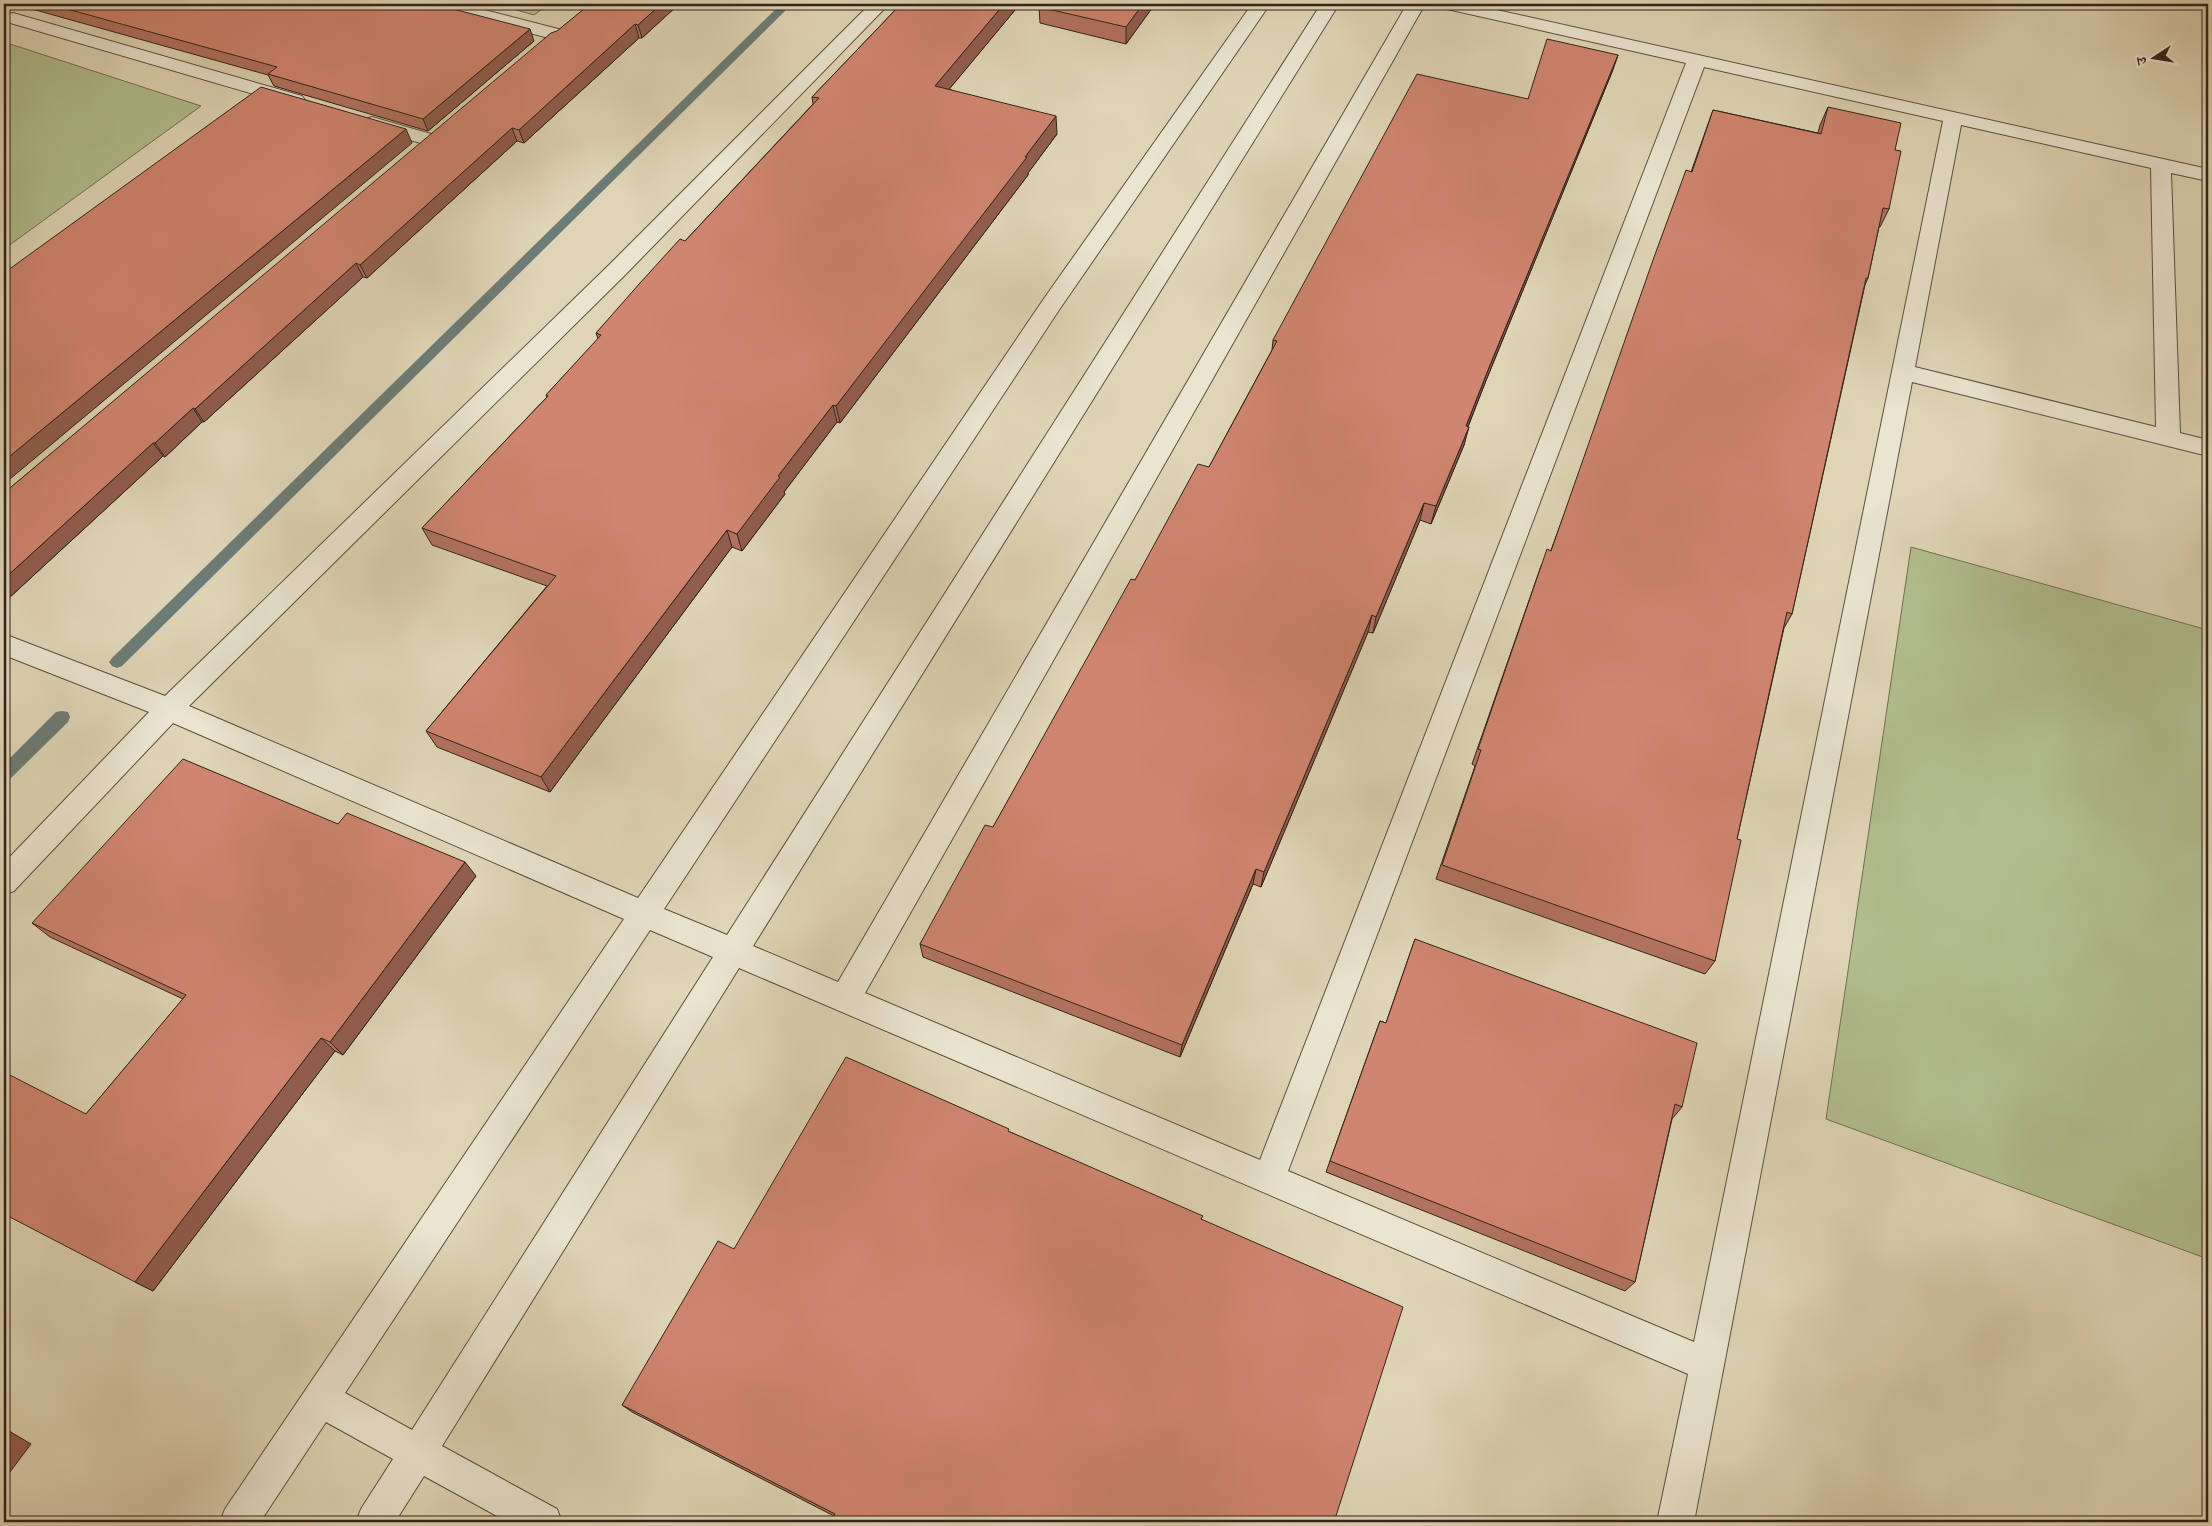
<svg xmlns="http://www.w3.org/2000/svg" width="2212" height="1526" font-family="'IM FELL DW Pica','Noto Serif Devanagari',serif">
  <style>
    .green { fill: #b1bd8e; stroke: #717054 }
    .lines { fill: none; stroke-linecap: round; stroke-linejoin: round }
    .stream { fill: #6d7c77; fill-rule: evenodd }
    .minor-casing { stroke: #5c5041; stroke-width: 2 }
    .minor { fill: #eae4d0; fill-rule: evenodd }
    .wall { fill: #b27260; stroke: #31231a }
    .shaded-wall { fill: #915d4e; stroke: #31231a }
    .building { fill: #cf8570; stroke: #31231a }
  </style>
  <rect width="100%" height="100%" fill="#dfd5b6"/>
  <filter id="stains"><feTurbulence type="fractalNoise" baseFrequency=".004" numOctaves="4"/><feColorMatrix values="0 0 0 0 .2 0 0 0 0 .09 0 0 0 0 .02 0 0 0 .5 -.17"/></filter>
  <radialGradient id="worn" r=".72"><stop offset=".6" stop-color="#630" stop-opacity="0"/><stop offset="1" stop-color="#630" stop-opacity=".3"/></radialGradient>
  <g class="green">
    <path d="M495,4H549L534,15Z"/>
    <path d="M4,42L201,106L4,249Z"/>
    <path d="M1911,547L2208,630V1259L1826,1119Z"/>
  </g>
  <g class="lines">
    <g class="stream">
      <path d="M781,4H792L122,666L117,668L112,666L109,662L112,658Z"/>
      <path d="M62,711L68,712L70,717L68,722L10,779L4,781V764L56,712Z"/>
    </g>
    <g class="minor-casing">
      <g id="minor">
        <path d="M432,4H461L562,30L565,34L562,38L556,40L435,8Z"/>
        <path d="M870,4H889L626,274L189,706L638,898L1043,300L1252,4H1270L1059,310L664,909L727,935L1321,4H1339L753,946L838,982L1407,4H1425L865,993L1260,1160L1686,63L1447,9L1441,8L1438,4H1470L2208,169V181L2171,173L2180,433L2208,440V456L1912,382L1694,1522H1657L1688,1374L739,968L442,1446L557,1509L562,1522H508L424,1476L395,1522H356L361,1509L393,1459L326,1422L260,1522H220L225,1509L624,919L173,723L14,891L4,895V863L149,712L4,655V634L165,696L610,264ZM1704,67L1943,121L1694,1342L1288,1171ZM1961,125L2151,168L2156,427L1915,367ZM650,930L713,957L412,1430L345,1393Z"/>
        <path d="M13,13L302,96L305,100L302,104L295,106L288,104L7,22L4,18L7,14Z"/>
        <path d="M372,117L438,136L441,140L438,144L431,146L365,127L362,123L365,119Z"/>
      </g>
    </g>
    <use href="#minor" class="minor"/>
  </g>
  <g class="wall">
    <path d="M14,4H434L534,41L428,131L274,86L268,75Z"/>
    <path d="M590,4H679L642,38H639L524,143L517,141L367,278L363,277L204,422H202L165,457L163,456L9,598L4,595V493Z"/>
    <path d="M901,4H1020L949,89L1057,134L1028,173V175L840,423L837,422L784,492L785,494L742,551L732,547L550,792L437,747L426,731L547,586L432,545L422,528L547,397L546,395L598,339L596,333L685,241L813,104L812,97Z"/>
    <path d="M1041,4H1155L1126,44L1040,23L1039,7Z"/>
    <path d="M1618,55L1612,72L1485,383L1468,427L1464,445L1431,524L1420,520L1373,633L1368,632L1261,887L1253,884L1180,1057L923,957L920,944L993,827L1135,580L1209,467L1272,350L1273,340L1528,99Z"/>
    <path d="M1828,107L1895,150L1889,209L1880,227H1879L1868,278L1865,285L1792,614L1784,628L1737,839L1715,961L1705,974L1436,879L1475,766L1472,764L1541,566L1551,550L1691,172L1713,110L1818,133L1820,125Z"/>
    <path d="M338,824L476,876L343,1055L335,1051L153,1291L135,1282L86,1114L183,999L50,937L32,923Z"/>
    <path d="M1415,939L1682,1107L1672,1119L1635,1282L1625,1291L1326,1172L1380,1021L1386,1023Z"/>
    <path d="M1010,1132L1202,1219L1334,1522H835L832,1519L834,1516L632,1412L622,1405L734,1249Z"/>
  </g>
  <g class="shaded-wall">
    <path d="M661,4H679L642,38L638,25Z"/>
    <path d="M1004,4H1020L937,104L935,86Z"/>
    <path d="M1143,4H1155L1126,44V27Z"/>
    <path d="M635,24L639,38L524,143L519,130Z"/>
    <path d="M530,29L534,41L428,131L423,119Z"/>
    <path d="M1618,55L1612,72L1485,383L1461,444L1466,426L1490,365Z"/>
    <path d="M1056,116L1057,134L1028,173V175L840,423L836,406Z"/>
    <path d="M512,128L517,141L367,278L360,265Z"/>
    <path d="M406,129L412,143L4,484V461Z"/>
    <path d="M356,263L363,277L204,422L195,409Z"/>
    <path d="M833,405L837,422L784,492L785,494L742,551L737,534L778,476Z"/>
    <path d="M193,408L202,422L165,457L155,443Z"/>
    <path d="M1469,427L1464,445L1431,524L1436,506Z"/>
    <path d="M153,443L163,456L9,598L4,592V579Z"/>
    <path d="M1424,503L1420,520L1373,633L1376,617Z"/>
    <path d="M727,530L732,547L550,792L541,777Z"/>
    <path d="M1372,615L1368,632L1261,887L1264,872Z"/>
    <path d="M465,862L476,876L343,1055L330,1042Z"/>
    <path d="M1256,869L1253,884L1180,1057L1182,1045Z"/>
    <path d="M321,1038L335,1051L153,1291L135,1282Z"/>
    <path d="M4,1428L31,1444L4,1480Z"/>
  </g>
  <g class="building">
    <path d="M49,4H434L530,29L423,119L268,74L277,67Z"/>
    <path d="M590,4H661L638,25L635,24L519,130L512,128L360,265L356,263L195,409L193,408L155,443H153L4,579V493L551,33L557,31Z"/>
    <path d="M901,4H1004L935,86L1056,116L1025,157H1027L836,406L833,405L778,476L780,477L737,534L727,530L541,777L426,731L556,576L422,528L548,396L546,395L601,335L596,333L640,283L680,239L685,241L819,98L812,97Z"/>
    <path d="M1041,4H1143L1126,27L1039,7Z"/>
    <path d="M1547,39L1618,55L1490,365L1466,426L1469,427L1436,506L1424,503L1376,617L1372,615L1264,872L1256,869L1182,1045L920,944L985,825L993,827L1131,579L1135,580L1198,464L1209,467L1277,341L1273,340L1417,74L1528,99Z"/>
    <path d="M261,87L406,129L4,461V273Z"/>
    <path d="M1828,107L1901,123L1895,150L1901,151L1889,209L1883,208L1868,278H1866L1792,614L1787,612L1737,839L1741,840L1715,961L1442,865L1481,750L1478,749L1547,549L1551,551L1653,260L1686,170L1692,172L1713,110L1821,134Z"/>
    <path d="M183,759L338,824L347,813L465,862L330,1042L321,1038L135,1282L4,1214V1072L86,1114L186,995L32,923Z"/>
    <path d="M1415,939L1697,1043L1682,1107L1675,1104L1635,1282L1330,1161L1380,1021L1386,1023Z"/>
    <path d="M846,1057L1009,1129L1008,1131L1203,1216L1201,1219L1403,1307L1334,1522H838L832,1519L835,1514L622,1405L718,1241L734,1249Z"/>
  </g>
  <rect width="2212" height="1526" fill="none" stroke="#dfd5b6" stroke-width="20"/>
  <rect x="5" y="5" width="2202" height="1516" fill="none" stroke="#31231a" stroke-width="2.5"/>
  <rect x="10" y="10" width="2192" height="1506" fill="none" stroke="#31231a"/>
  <g transform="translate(2154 58) rotate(258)" stroke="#eae4d0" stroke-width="4" paint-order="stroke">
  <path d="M0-4L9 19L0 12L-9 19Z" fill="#31231a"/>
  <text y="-8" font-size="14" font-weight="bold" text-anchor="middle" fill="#31231a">उ</text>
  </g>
  <rect width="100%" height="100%" filter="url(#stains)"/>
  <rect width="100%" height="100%" fill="url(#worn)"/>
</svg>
